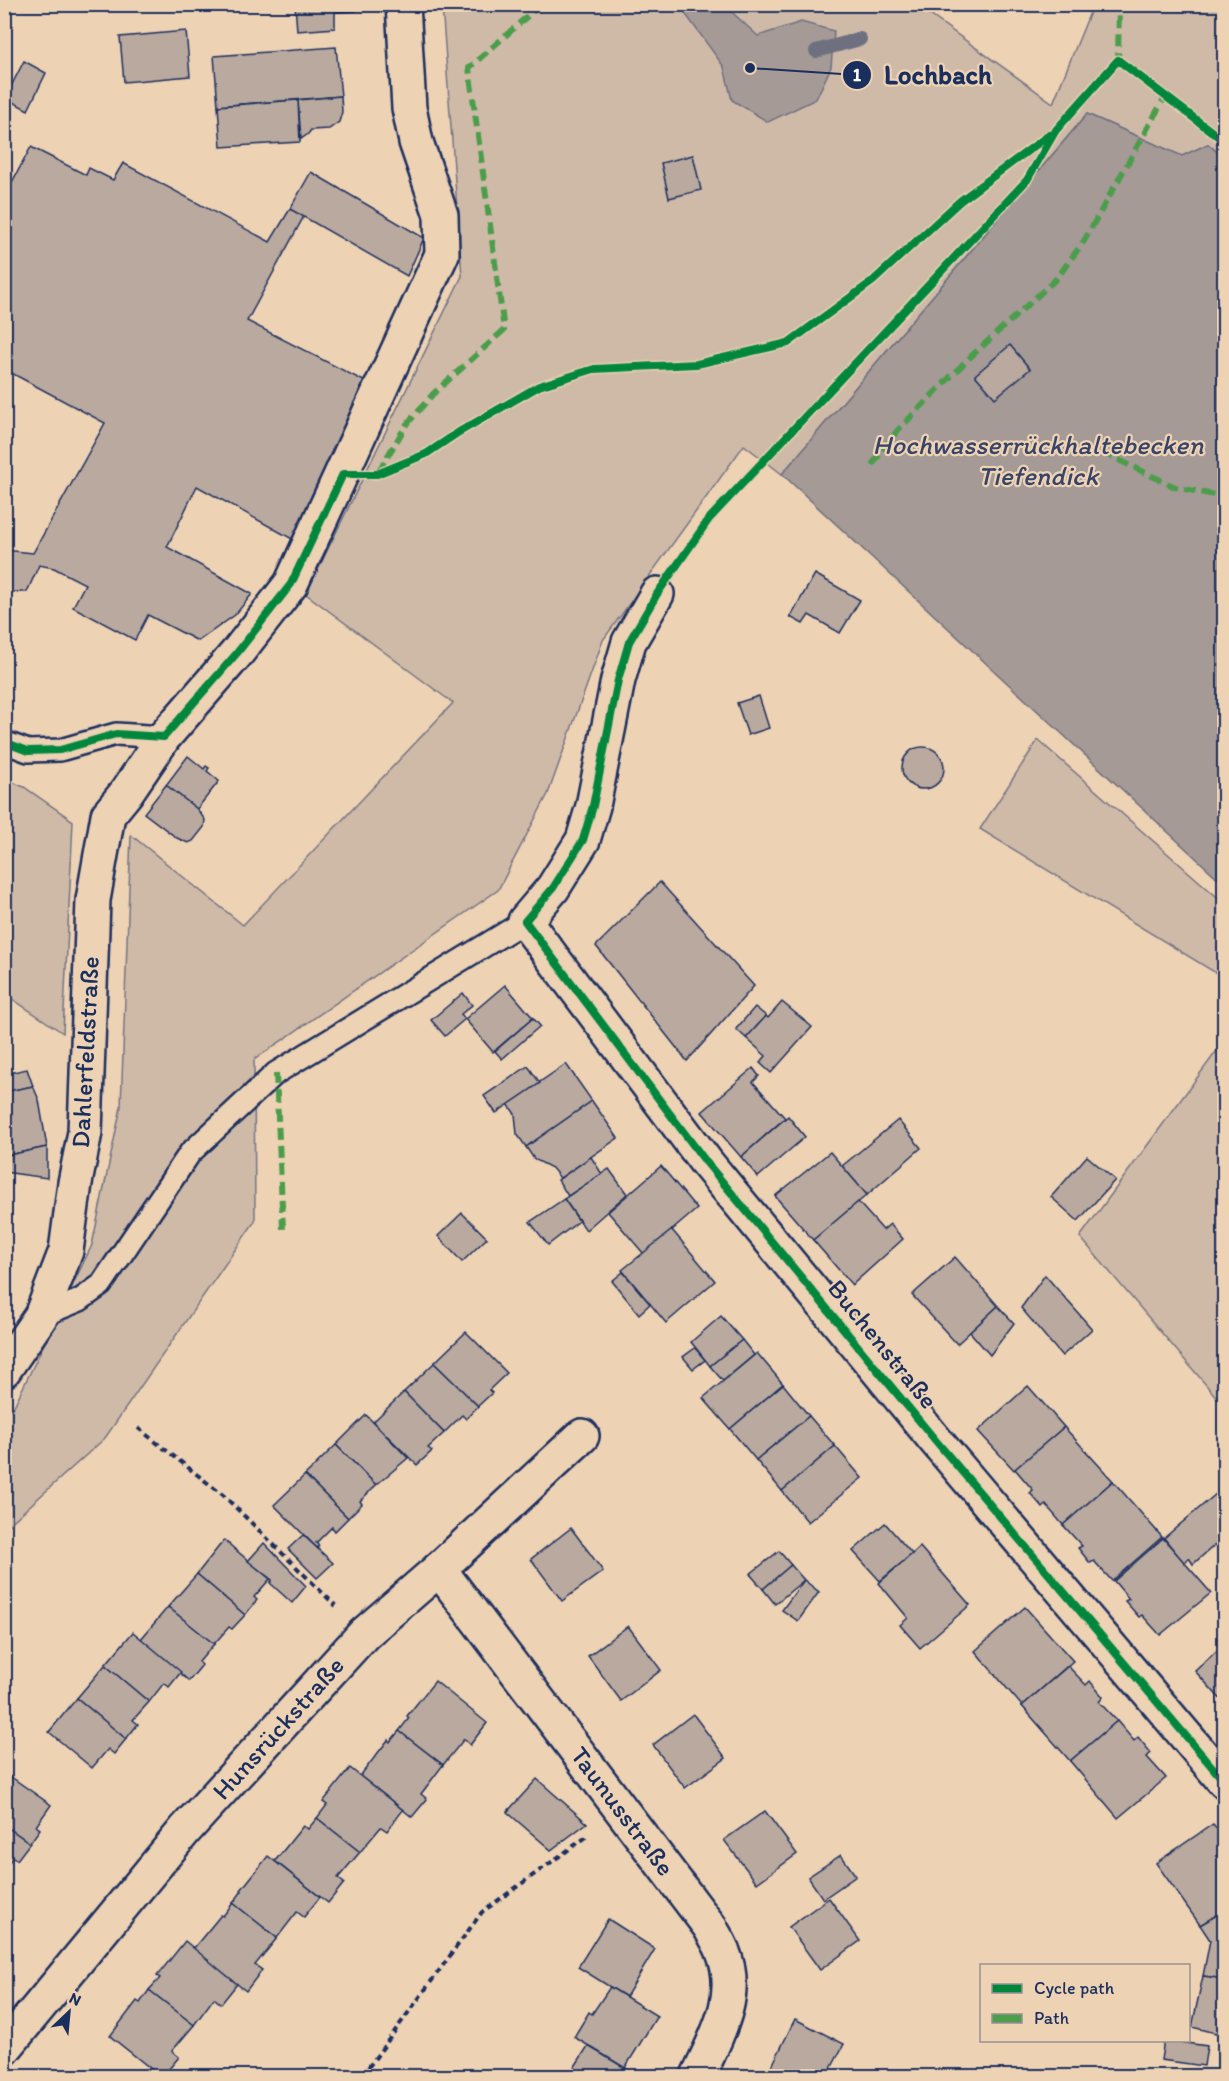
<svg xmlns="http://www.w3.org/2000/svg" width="1229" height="2081" font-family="Itim,sans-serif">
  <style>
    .green { fill: #cfbaa8; stroke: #757483; stroke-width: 1.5 }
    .water { fill: #a59a96; stroke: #6e6f80; stroke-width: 1.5 }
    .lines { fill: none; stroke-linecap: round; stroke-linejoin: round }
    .stream { stroke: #6e6f80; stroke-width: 14 }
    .building { fill: #b9a99f; stroke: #1b2f5e; stroke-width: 1.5 }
    .lane-casing { stroke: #1b2f5e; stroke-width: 26 }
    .street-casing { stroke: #1b2f5e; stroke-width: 38 }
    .path { stroke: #1b2f5e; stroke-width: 4; stroke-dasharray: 6 4.5; stroke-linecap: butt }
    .lane { stroke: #edd2b4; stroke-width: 21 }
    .street { stroke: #edd2b4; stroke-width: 33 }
    .quiet { stroke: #4c9d4c; stroke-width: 6; stroke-dasharray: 12 6; stroke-linecap: butt }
    .cycleway-casing { stroke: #edd2b4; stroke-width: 11 }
    .cycleway { stroke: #00873e; stroke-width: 8 }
    .labels { text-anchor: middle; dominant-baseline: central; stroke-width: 4.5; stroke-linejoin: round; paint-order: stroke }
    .street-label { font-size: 26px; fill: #1b2f5e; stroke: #edd2b4 }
    .water-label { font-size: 27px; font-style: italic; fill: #374469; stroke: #edd2b4 }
    .leader { fill: none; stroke: #1b2f5e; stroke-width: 2 }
    .callout-dot { fill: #1b2f5e; stroke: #edd2b4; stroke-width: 2 }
    .mark-label { font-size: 18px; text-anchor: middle; font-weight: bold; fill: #fff }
    .callout-label { font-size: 27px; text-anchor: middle; font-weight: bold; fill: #1b2f5e; stroke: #edd2b4; stroke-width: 4.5; stroke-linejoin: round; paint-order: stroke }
  </style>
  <rect width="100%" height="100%" fill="#edd2b4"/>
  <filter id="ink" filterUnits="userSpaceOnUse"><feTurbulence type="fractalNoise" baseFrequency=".0167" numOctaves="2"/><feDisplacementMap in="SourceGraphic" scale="12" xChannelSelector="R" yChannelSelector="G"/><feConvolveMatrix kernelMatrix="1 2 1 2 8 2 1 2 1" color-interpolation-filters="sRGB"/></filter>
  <g filter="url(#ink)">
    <g class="green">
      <path d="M442,5H916L1053,103L1093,5H1224V158L1208,144L1182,156L1087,114L782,474L744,445L603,640L548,794L498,890L254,1060L255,1221L105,1438L5,1528V1414L14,1406L92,1245L121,1107L131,835L243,925L453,703L306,594L462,276Z"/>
      <path d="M1038,740L1224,903V978L980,829Z"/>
      <path d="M5,779L24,787L73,821L63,1033L5,994Z"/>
      <path d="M1224,1041V1406L1080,1237Z"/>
    </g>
    <g class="water">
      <path d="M679,5H724L758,36L801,22L834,31L831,67L816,99L768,122L732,100L724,67Z"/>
      <path d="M1087,114L1182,156L1208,144L1224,158V884L782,474Z"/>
    </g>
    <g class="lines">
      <path class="stream" d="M816,51L860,39"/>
    </g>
    <g class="building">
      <path d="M295,4H356V11L335,12V28L297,31Z"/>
      <path d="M186,31L190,76L124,82L120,37Z"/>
      <path d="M336,47L341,96L218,106L214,56Z"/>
      <path d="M24,61L46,73L28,110L5,98Z"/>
      <path d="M341,96L342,112L339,122L329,129L311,130L308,134L301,139L298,100Z"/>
      <path d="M298,100L300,142L221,147L218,106Z"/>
      <path d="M31,147L86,175L89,168L113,180L123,163L270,242L290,209L304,216L247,321L364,381L294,540L197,486L167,547L252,594L235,615L198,641L148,615L135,640L73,607L85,584L54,568L39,565L27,592H4V550L33,553L105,423L4,369V197Z"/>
      <path d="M693,155L701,190L669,198L661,163Z"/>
      <path d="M311,172L424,238L407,276L290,209Z"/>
      <path d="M1010,345L1030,369L995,398L975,375Z"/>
      <path d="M815,574L860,600L840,633L809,615L803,624L790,617Z"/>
      <path d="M759,696L769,728L748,735L737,703Z"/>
      <circle cx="923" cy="768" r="21"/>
      <path d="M188,756L204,769L206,766L209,768L207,771L219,781L197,809L166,785Z"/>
      <path d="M166,785L197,809L205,820L204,827L193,841L188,843L177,838L144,813Z"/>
      <path d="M660,882L754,986L687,1061L596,946Z"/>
      <path d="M505,985L533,1018L493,1052L465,1019Z"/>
      <path d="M463,993L472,1005L461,1014L465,1019L445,1036L431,1020Z"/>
      <path d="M782,1002L812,1027L771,1073L760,1063L766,1056L746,1038L766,1016L768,1018Z"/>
      <path d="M755,1007L766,1016L746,1038L736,1029Z"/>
      <path d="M533,1018L540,1026L502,1059L495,1051Z"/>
      <path d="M566,1064L592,1101L526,1147L517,1134L515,1114L508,1104Z"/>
      <path d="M528,1066L540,1083L496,1113L484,1096Z"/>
      <path d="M753,1068L759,1076L753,1082L785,1118L741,1157L702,1112Z"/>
      <path d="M27,1069L33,1086L4,1092V1074Z"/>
      <path d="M33,1086L39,1100L47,1147L4,1156V1092Z"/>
      <path d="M592,1101L618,1138L560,1178L552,1168L534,1159L526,1147Z"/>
      <path d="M788,1116L805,1137L758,1177L741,1157Z"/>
      <path d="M898,1120L921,1148L867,1195L842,1166Z"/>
      <path d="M47,1147V1178L4,1172V1156Z"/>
      <path d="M830,1152L867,1195L813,1240L775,1196Z"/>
      <path d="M1087,1156L1115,1180L1078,1221L1051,1197Z"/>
      <path d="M591,1157L602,1174L568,1196L558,1180Z"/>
      <path d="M661,1166L697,1209L644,1254L608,1212Z"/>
      <path d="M609,1169L627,1194L586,1230L564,1199Z"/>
      <path d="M564,1199L579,1221L548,1245L530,1222Z"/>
      <path d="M858,1202L883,1230L890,1224L903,1239L852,1285L813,1240Z"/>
      <path d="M462,1213L487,1238L462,1262L438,1236Z"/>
      <path d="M672,1230L715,1281L666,1323L622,1270Z"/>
      <path d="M955,1257L998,1306L957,1344L912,1295Z"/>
      <path d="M623,1272L650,1304L639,1314L612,1281Z"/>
      <path d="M1045,1275L1092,1329L1062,1356L1021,1308Z"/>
      <path d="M998,1306L1014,1323L990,1355L970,1332Z"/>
      <path d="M721,1316L742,1340L710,1366L691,1342Z"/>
      <path d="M466,1332L507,1373L489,1390L492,1393L478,1406L434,1363Z"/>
      <path d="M742,1340L754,1355L723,1381L710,1366Z"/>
      <path d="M695,1348L705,1360L693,1369L683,1357Z"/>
      <path d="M757,1353L783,1384L730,1429L703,1398Z"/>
      <path d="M434,1363L478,1406L466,1419L462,1415L444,1433L404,1392Z"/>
      <path d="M783,1384L809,1416L756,1460L730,1429Z"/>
      <path d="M1028,1386L1064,1427L1014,1470L978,1431Z"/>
      <path d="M404,1392L444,1433L428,1448L432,1451L417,1465L373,1422Z"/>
      <path d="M366,1415L408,1458L376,1485L336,1445Z"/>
      <path d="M809,1416L835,1446L782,1491L756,1460Z"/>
      <path d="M1064,1427L1113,1481L1063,1525L1046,1505L1043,1508L1030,1493L1033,1490L1015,1469Z"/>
      <path d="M336,1445L376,1485L360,1501L362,1504L348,1518L305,1475Z"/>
      <path d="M835,1446L862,1478L808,1522L782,1491Z"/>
      <path d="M305,1475L348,1518L335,1531L332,1527L316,1543L319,1546L317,1548L274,1505Z"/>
      <path d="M1113,1481L1162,1537L1112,1581L1094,1561L1090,1563L1078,1548L1082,1546L1063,1525Z"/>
      <path d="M1223,1488L1224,1537L1193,1564L1189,1558L1184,1563L1164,1538Z"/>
      <path d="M885,1523L912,1554L880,1581L853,1551Z"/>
      <path d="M571,1528L603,1571L562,1601L531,1559Z"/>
      <path d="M303,1535L333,1563L317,1578L288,1549Z"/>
      <path d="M1163,1538L1211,1593L1160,1635L1142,1615L1139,1617L1125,1601L1129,1599L1114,1581Z"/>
      <path d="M224,1540L270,1579L254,1597L257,1600L245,1615L197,1574Z"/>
      <path d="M264,1543L306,1586L292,1603L270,1583L272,1580L248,1561Z"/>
      <path d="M920,1547L970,1605L920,1648L900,1625L908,1618L879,1583Z"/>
      <path d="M779,1551L791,1565L763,1589L750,1574Z"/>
      <path d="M791,1565L804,1580L775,1604L763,1589Z"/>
      <path d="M197,1574L245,1615L232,1629L229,1627L214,1644L168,1607Z"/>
      <path d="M804,1580L819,1592L798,1621L782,1610Z"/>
      <path d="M168,1607L214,1644L199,1662L202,1665L189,1681L141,1639Z"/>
      <path d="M1025,1607L1073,1661L1022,1706L975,1651Z"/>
      <path d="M628,1626L661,1670L621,1701L588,1656Z"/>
      <path d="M133,1632L181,1672L169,1687L164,1683L149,1702L105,1665Z"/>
      <path d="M1224,1644V1703L1195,1671Z"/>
      <path d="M105,1665L149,1702L133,1720L138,1724L126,1739L77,1698Z"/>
      <path d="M1068,1666L1086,1685L1090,1681L1103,1697L1099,1702L1117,1721L1070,1761L1022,1706Z"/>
      <path d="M435,1681L487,1723L470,1745L464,1739L443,1765L399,1731L409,1718L407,1716Z"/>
      <path d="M77,1698L126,1739L114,1754L108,1749L92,1768L49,1732Z"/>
      <path d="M693,1714L726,1758L685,1788L653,1745Z"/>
      <path d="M1117,1721L1134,1741L1138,1737L1151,1753L1147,1757L1166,1778L1118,1818L1070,1761Z"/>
      <path d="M399,1731L443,1765L421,1794L427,1799L412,1817L360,1776L388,1740L390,1742Z"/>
      <path d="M350,1768L403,1810L387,1831L381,1827L360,1852L317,1818L327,1805L323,1802Z"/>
      <path d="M4,1772L51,1805L36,1826L40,1829L30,1843L4,1825Z"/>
      <path d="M537,1779L587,1823L551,1850L507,1812Z"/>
      <path d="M765,1811L797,1854L757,1883L724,1840Z"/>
      <path d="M317,1818L360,1852L338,1878L344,1883L328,1903L275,1861L303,1826L308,1829Z"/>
      <path d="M1213,1824L1224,1837V1911L1200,1925L1156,1863Z"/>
      <path d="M4,1825L30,1843L17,1860L13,1857L4,1869Z"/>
      <path d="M841,1855L856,1876L823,1899L808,1877Z"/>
      <path d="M268,1856L320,1897L304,1917L297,1912L277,1938L233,1903L242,1891L241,1890Z"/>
      <path d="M829,1898L860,1941L820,1970L789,1927Z"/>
      <path d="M233,1903L277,1938L255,1965L262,1970L246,1991L193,1949L221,1915L223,1916Z"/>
      <path d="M1224,1911V1979L1203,1976L1210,1940L1200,1925Z"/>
      <path d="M608,1919L655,1949L626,1997L578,1967Z"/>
      <path d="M185,1941L237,1984L221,2004L214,1998L194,2025L149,1990L160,1978L157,1976Z"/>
      <path d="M1203,1976L1224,1979V2035L1192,2027Z"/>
      <path d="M610,1987L657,2016L625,2068L574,2037L589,2012L592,2014Z"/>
      <path d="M149,1990L194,2025L172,2051L179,2057L163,2076H160L110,2036L137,2001L140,2003Z"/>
      <path d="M795,2019L844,2044L827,2076H784L770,2070Z"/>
      <path d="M1164,2040L1207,2046L1204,2066L1161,2060Z"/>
      <path d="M588,2046L625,2068L638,2076H574L575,2074L572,2071Z"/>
    </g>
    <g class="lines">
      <g class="lane-casing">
        <g id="lane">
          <path d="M4,742L28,751L60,750L116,734L164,737"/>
          <path d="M41,1316L80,1300L101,1285L190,1153L276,1073L525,921"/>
        </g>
      </g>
      <g class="street-casing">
        <g id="street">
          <path d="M657,594L629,642L618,680L593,806L583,840L553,888L525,921L706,1162L936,1441L1224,1781"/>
          <path d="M4,1370L41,1316L66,1251L75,1183L85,1132L93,900L108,815L126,793L164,737L237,653L291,584L442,254L441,215L416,142L409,108L403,4"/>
          <path d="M439,1569L710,1927C714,1935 720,1943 723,1952C741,1996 716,2037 698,2076"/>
          <path d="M4,2049L185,1830L364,1634L439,1569L582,1436"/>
        </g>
      </g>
      <g class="path">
        <path d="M138,1428L223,1495L336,1606"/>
        <path d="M362,2076L482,1912L589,1835"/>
      </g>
      <use href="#lane" class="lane"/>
      <use href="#street" class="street"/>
      <g class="quiet">
        <path d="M1115,63L1118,60L1119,4"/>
        <path d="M1102,452L1175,487L1224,497"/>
        <path d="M872,465L897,431L966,361L1057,278L1084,241L1165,97"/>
        <path d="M378,472L407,424L433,394L504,330L469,68L541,4"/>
        <path d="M276,1073L283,1229"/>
      </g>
      <g class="cycleway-casing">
        <g id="cycleway">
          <path d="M1224,141L1118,60L1056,130L1027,180L709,519L657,594L629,642L618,680L593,806L583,840L553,888L525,921L706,1162L936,1441L1224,1781"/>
          <path d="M4,742L28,751L60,750L116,734L164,737L237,653L291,584L343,474H377L426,454L459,432L539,386L594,369L697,364L788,343L873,281L960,201L1049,135"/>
        </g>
      </g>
      <use href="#cycleway" class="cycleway"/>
    </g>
  </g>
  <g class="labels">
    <g class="street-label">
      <text transform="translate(85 1052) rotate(-87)">Dahlerfeldstraße</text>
      <text transform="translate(883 1344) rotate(51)">Buchenstraße</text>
      <text transform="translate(278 1728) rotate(-48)">Hunsrückstraße</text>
      <text transform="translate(623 1811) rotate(53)">Taunusstraße</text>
    </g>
    <g class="water-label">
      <text x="1038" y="444">Hochwasserrückhaltebecken<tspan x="1038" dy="31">Tiefendick</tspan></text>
    </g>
  </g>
  <path class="leader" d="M750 68L857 75"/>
  <g class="callout-dot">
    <circle cx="750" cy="68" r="6"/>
    <circle cx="857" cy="75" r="15"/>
  </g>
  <g class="mark-label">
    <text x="857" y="81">1</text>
  </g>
  <g class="callout-label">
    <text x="938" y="84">Lochbach</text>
  </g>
  <rect width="1229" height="2081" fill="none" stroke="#edd2b4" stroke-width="24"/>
  <rect x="12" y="12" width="1205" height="2057" fill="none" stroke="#1b2f5e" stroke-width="2" filter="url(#ink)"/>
  <rect x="980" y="1964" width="210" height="78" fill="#edd2b4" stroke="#999192" stroke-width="1.5"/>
  <rect x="992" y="1984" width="30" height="9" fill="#00873e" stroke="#999192" stroke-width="1.5"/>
  <text x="1034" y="1994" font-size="18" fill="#1b2f5e">Cycle path</text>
  <rect x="992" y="2014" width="30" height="9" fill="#4c9d4c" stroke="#999192" stroke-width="1.5"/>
  <text x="1034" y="2024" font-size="18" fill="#1b2f5e">Path</text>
  <g transform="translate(69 2012) rotate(26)" stroke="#edd2b4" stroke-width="4.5" paint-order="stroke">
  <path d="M0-4.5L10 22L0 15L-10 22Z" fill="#1b2f5e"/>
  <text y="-9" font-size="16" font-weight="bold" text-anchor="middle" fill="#1b2f5e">N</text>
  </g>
</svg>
